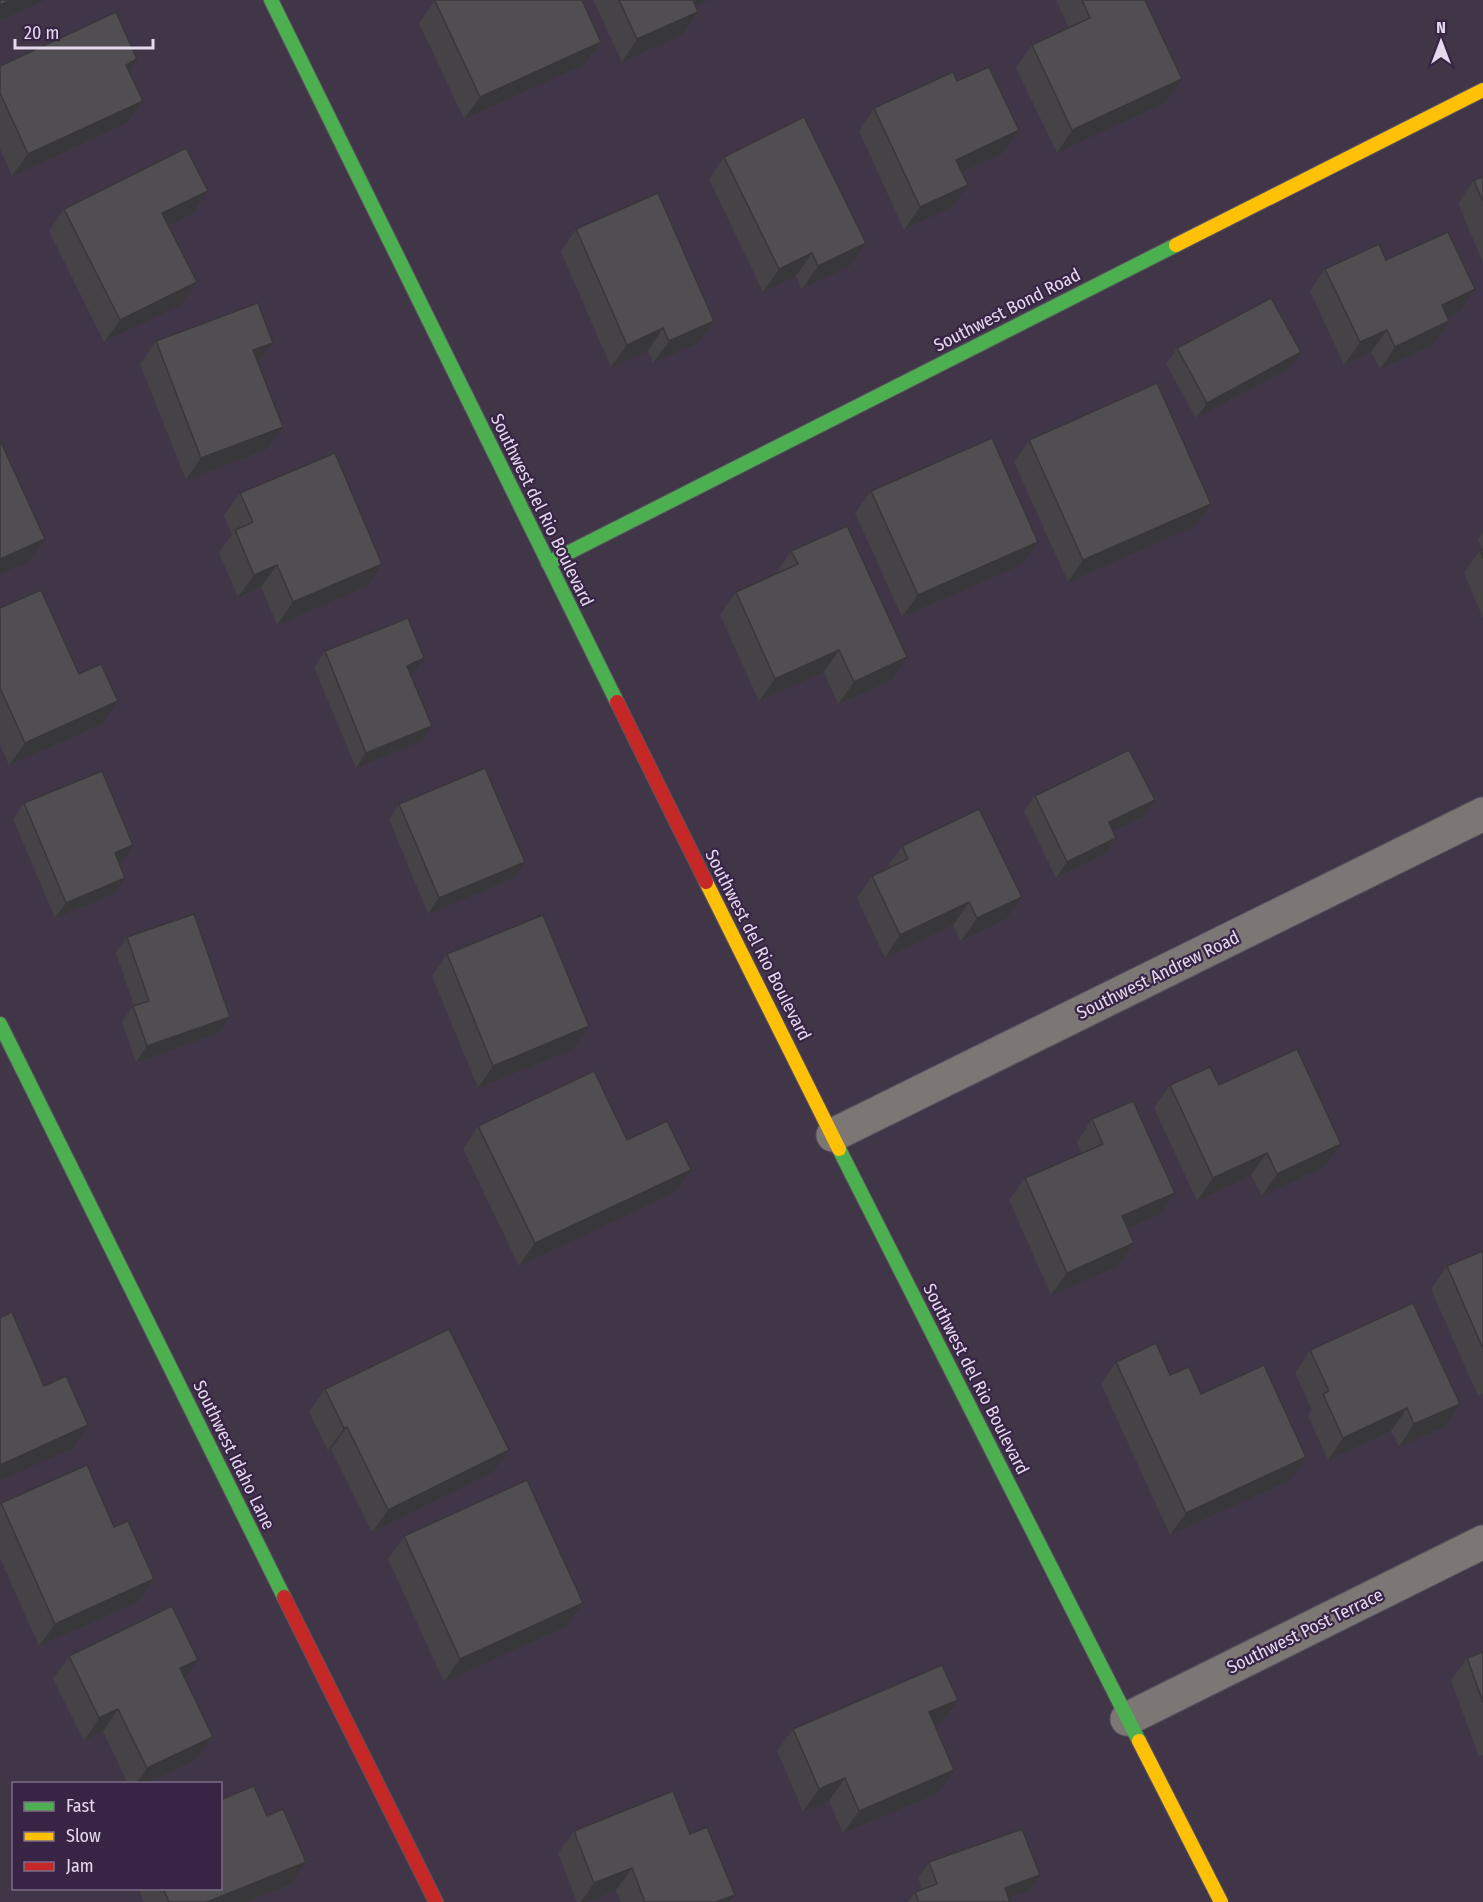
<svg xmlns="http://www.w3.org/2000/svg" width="1483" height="1902" font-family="'Fira Sans Condensed',sans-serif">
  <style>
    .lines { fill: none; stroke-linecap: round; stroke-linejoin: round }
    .street-casing { stroke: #5a5261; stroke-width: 35 }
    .fast-casing { stroke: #5a5261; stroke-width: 16 }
    .slow-casing { stroke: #5a5261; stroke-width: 16 }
    .jam-casing { stroke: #5a5261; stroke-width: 16 }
    .street { stroke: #7c7774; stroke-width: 33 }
    .fast { stroke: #4caf50; stroke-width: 14 }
    .slow { stroke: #ffc107; stroke-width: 14 }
    .jam { stroke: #c62828; stroke-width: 14 }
    .wall { fill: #454346 }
    .shaded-wall { fill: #383739 }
    .building { fill: #504e51; stroke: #383739; stroke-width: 1.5 }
    .labels { text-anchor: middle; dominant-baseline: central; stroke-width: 4.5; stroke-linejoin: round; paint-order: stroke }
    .street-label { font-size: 18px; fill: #e5d9ee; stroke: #382445 }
  </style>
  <rect width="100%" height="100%" fill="#413648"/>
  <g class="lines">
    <g class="street-casing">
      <g id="street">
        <path d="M833,1135L1483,814"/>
        <path d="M1127,1719L1483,1542"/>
      </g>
    </g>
    <g class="fast-casing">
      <g id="fast">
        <path d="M271,0L617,702"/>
        <path d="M548,563L1176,245"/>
        <path d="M0,1024L284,1597"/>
        <path d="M839,1149L1139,1741"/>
      </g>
    </g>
    <g class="slow-casing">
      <g id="slow">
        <path d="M1176,245L1483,90"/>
        <path d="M706,882L839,1149"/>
        <path d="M1139,1741L1221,1902"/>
      </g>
    </g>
    <g class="jam-casing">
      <g id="jam">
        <path d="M617,702L706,882"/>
        <path d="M284,1597L436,1902"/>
      </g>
    </g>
    <use href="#street" class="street"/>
    <use href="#fast" class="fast"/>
    <use href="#slow" class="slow"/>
    <use href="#jam" class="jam"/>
  </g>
  <g class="wall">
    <path d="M593,0H709L696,6L698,12L683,34L622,62Z"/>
    <path d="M1056,0H1145L1182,79L1166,102L1057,153L1016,68L1032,45L1069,28Z"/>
    <path d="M435,1L601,42L585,64L464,119L419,23Z"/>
    <path d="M0,66L143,101L127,123L12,176L0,149Z"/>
    <path d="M874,108L1019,130L1003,153L962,172L952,207L904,230L859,131Z"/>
    <path d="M724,157L866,243L850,266L802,289L796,276L763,292L709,179Z"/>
    <path d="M1483,177V263L1458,203L1474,180Z"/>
    <path d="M64,209L192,214L168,225L197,282L181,305L104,342L49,231Z"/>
    <path d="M576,229L698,343L653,363L648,351L611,367L561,252Z"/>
    <path d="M1386,260L1475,289L1460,312L1448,318L1449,321L1434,344L1380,369L1371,352L1344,365L1310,291L1325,269Z"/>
    <path d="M156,341L273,343L259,363L267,449L186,480L140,364Z"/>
    <path d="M1177,348L1290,368L1196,418L1166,364Z"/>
    <path d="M1029,440L1211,504L1195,526L1068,582L1014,462Z"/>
    <path d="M871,491L1038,542L1023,564L902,617L855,513Z"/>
    <path d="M240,493L367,586L277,625L261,587L238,597L219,553L232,534L224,516Z"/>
    <path d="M1483,532V618L1464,573L1480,550L1482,549L1478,540Z"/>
    <path d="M791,551L892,680L838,704L824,672L759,701L720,615L736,592L776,574Z"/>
    <path d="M0,608L79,674L102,724L9,765L0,745Z"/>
    <path d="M325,651L413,674L411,675L421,741L356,768L314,667Z"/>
    <path d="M1035,796L1144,816L1113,831L1116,838L1105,854L1056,878L1024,811Z"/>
    <path d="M24,803L123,861L119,862L114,894L55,918L13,819Z"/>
    <path d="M399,804L514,878L428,914L389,819Z"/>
    <path d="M902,846L1022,897L1006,919L961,941L953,925L885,958L857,898L872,876L886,869Z"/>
    <path d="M127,937L219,1033L136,1062L122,1022L133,1006H134L116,953Z"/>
    <path d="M447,954L573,1049L478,1088L432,976Z"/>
    <path d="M1170,1085H1219L1325,1166L1262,1196L1251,1175L1197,1201L1154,1108Z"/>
    <path d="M1092,1119L1159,1215L1128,1229L1118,1266L1051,1295L1009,1200L1025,1178L1082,1153L1077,1142Z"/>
    <path d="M478,1126L691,1170L675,1192L519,1266L463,1149Z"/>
    <path d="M1483,1251V1394L1478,1396L1431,1289L1447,1266Z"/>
    <path d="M1310,1350L1445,1426L1399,1447L1391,1431L1328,1460L1308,1416L1312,1410L1295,1373Z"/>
    <path d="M1116,1362L1170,1375L1201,1394L1290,1480L1170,1535L1101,1384Z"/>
    <path d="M325,1389L493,1472L372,1532L331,1449L328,1451L309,1412Z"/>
    <path d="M1,1503L114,1527L154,1579L138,1602L39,1646L0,1558V1504Z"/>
    <path d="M404,1536L583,1603L567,1626L444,1682L388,1559Z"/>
    <path d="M1483,1652V1755L1479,1757L1451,1680L1467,1658Z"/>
    <path d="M69,1656L185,1678L197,1759L146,1784H128L103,1731L84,1741L53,1679Z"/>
    <path d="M942,1722L935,1725L938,1793L843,1833L829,1801L803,1811L777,1751L793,1729Z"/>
    <path d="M267,1816L290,1884L246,1902H144L138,1888H220Z"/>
    <path d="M574,1831L690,1834L729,1902H621L616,1890L587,1902H577L558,1853Z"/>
    <path d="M929,1862L1040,1875L1029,1890L1008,1898L1010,1902H908L915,1892L922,1889L918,1878Z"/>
  </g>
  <g class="shaded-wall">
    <path d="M11,0H45L0,20V5Z"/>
    <path d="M685,0H709L674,16Z"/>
    <path d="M698,12L683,34L622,62L637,39Z"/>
    <path d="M601,42L585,64L464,119L480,97Z"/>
    <path d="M137,59L121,82L126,65Z"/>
    <path d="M1182,79L1166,102L1057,153L1072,130Z"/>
    <path d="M143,101L127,123L12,176L28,154Z"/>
    <path d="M1019,130L1003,153L940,182L956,160Z"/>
    <path d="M968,185L952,207L904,230L920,207Z"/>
    <path d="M208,191L192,214L147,236L162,213Z"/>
    <path d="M866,243L850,266L802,289L818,266Z"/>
    <path d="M812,253L796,276L763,292L779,269Z"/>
    <path d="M197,282L181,305L104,342L120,320Z"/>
    <path d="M1475,289L1460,312L1426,328L1442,305Z"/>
    <path d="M714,321L698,343L653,363L669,341Z"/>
    <path d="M1449,321L1434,344L1380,369L1395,347Z"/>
    <path d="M663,328L648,351L611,367L627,345Z"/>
    <path d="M1387,330L1371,352L1344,365L1360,342Z"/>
    <path d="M273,343L257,365L253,350Z"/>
    <path d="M1301,352L1290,368L1196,418L1207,403Z"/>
    <path d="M283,427L267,449L186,480L201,458Z"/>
    <path d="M1211,504L1195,526L1068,582L1083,560Z"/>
    <path d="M45,539L29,561L0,574V559Z"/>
    <path d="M1038,542L1023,564L902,617L918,595Z"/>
    <path d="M382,564L367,586L277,625L293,602Z"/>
    <path d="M277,565L261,587L238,597L254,575Z"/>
    <path d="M839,650L824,672L759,701L775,679Z"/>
    <path d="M907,657L892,680L838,704L854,682Z"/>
    <path d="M424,658L413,674L396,681L407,666Z"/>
    <path d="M118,701L102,724L9,765L25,743Z"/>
    <path d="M432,726L421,741L356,768L366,753Z"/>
    <path d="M1155,800L1144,816L1098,838L1109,822Z"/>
    <path d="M1116,838L1105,854L1056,878L1067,862Z"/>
    <path d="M133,845L123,861L104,869L115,853Z"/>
    <path d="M525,862L514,878L428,914L439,898Z"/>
    <path d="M125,878L114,894L55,918L66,903Z"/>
    <path d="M1022,897L1006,919L961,941L977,918Z"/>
    <path d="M969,902L953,925L885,958L900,935Z"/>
    <path d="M230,1017L219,1033L136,1062L147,1046Z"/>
    <path d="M589,1026L573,1049L478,1088L493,1066Z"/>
    <path d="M1341,1144L1325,1166L1262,1196L1277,1174Z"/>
    <path d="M1267,1153L1251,1175L1197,1201L1213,1178Z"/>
    <path d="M691,1170L675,1192L519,1266L535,1243Z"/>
    <path d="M1175,1193L1159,1215L1106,1238L1122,1216Z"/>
    <path d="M1134,1243L1118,1266L1051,1295L1067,1273Z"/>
    <path d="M1460,1404L1445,1426L1399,1447L1414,1424Z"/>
    <path d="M1407,1408L1391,1431L1328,1460L1343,1438Z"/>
    <path d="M88,1425L73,1448L0,1480V1465Z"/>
    <path d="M347,1427L331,1449L328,1451L344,1428Z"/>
    <path d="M509,1450L493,1472L372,1532L388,1510Z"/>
    <path d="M1306,1457L1290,1480L1170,1535L1186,1513Z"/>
    <path d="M154,1579L138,1602L39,1646L55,1624Z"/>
    <path d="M583,1603L567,1626L444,1682L460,1659Z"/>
    <path d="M198,1660L182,1682L180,1668Z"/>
    <path d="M958,1700L942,1722L914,1735L929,1712Z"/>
    <path d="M118,1709L103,1731L84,1741L99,1718Z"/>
    <path d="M213,1737L197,1759L146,1784H136L147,1768Z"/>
    <path d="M954,1770L938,1793L843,1833L859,1811Z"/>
    <path d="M845,1778L829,1801L803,1811L819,1789Z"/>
    <path d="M306,1862L290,1884L246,1902H207Z"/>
    <path d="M632,1868L616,1890L587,1902H581L594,1883Z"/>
    <path d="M1040,1875L1029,1890L997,1902L1005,1888Z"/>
    <path d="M735,1895L729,1902H716Z"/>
  </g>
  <g class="building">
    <path d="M0,0H11L0,5Z"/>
    <path d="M437,0H582L601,42L480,97L435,1Z"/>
    <path d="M619,0H693L698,12L637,39Z"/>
    <path d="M1082,0H1145L1182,79L1072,130L1032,45L1090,18Z"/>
    <path d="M116,12L137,59L126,65L143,101L28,154L0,93V66Z"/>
    <path d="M989,67L1019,130L956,160L968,185L920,207L874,108L953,72L957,81Z"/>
    <path d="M804,117L866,243L818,266L812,253L779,269L724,157Z"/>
    <path d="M186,148L208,191L162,213L197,282L120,320L64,209Z"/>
    <path d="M1483,177V202L1474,180Z"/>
    <path d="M658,193L714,321L669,341L663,328L627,345L576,229Z"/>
    <path d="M1448,232L1475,289L1442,305L1449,321L1395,347L1387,330L1360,342L1325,269L1379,244L1386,260Z"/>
    <path d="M1271,298L1301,352L1207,403L1177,348Z"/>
    <path d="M258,303L273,343L253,350L283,427L201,458L156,341Z"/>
    <path d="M1157,383L1211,504L1083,560L1029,440Z"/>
    <path d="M992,438L1038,542L918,595L871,491Z"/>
    <path d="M0,440L45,539L0,559Z"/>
    <path d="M335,453L382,564L293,602L277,565L254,575L235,530L253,522L240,493Z"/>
    <path d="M847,526L907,657L854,682L839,650L775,679L736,592L798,564L791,551Z"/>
    <path d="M1483,549V558L1480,550Z"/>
    <path d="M41,590L79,674L101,664L118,701L25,743L0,688V608Z"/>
    <path d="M408,618L424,658L407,666L432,726L366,753L325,651Z"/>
    <path d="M1129,750L1155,800L1109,822L1116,838L1067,862L1035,796Z"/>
    <path d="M485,768L525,862L439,898L399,804Z"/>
    <path d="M102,771L133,845L115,853L125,878L66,903L24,803Z"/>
    <path d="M979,809L1022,897L977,918L969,902L900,935L872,876L908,859L902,846Z"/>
    <path d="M194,914L230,1017L147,1046L133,1006L149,1001L127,937Z"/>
    <path d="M543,915L589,1026L493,1066L447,954Z"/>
    <path d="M1297,1049L1341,1144L1277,1174L1267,1153L1213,1178L1170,1085L1210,1067L1219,1085Z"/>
    <path d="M594,1071L627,1140L667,1121L691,1170L535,1243L478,1126Z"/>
    <path d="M1133,1101L1175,1193L1122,1216L1134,1243L1067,1273L1025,1178L1103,1144L1092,1119Z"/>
    <path d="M1483,1251V1349L1447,1266Z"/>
    <path d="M1413,1303L1460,1404L1414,1424L1407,1408L1343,1438L1323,1394L1329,1391L1310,1350Z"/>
    <path d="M12,1312L44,1386L66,1376L88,1425L0,1465V1318Z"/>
    <path d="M449,1329L509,1450L388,1510L347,1427L344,1428L325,1389Z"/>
    <path d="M1156,1343L1170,1375L1189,1367L1201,1394L1264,1365L1306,1457L1186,1513L1116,1362Z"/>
    <path d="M87,1465L114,1527L128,1521L154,1579L55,1624L1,1503Z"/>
    <path d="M527,1480L583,1603L460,1659L404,1536Z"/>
    <path d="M172,1606L198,1660L180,1668L213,1737L147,1768L118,1709L99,1718L69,1656Z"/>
    <path d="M1483,1652V1702L1467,1658Z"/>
    <path d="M942,1665L958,1700L929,1712L954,1770L859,1811L845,1778L819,1789L793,1729Z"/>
    <path d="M254,1786L267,1816L283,1809L306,1862L207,1902H169L163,1888H220V1800Z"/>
    <path d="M673,1791L690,1834L707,1827L735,1895L716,1902H645L632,1868L594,1883L574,1831Z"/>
    <path d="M1022,1829L1040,1875L1005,1888L1010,1902H919L915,1892L937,1884L929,1862Z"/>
  </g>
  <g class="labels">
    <g class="street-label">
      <text transform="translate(1007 310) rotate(-27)">Southwest Bond Road</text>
      <text transform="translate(542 510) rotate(64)">Southwest del Rio Boulevard</text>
      <text transform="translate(758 945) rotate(63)">Southwest del Rio Boulevard</text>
      <text transform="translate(1158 975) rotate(-26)">Southwest Andrew Road</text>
      <text transform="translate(976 1379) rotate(63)">Southwest del Rio Boulevard</text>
      <text transform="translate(234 1455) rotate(64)">Southwest Idaho Lane</text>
      <text transform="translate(1305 1631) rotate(-26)">Southwest Post Terrace</text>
    </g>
  </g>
  <rect x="12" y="1782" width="210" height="108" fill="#382445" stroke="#7d6c89" stroke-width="1.5"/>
  <rect x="24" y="1802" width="30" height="9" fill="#4caf50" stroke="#7d6c89" stroke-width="1.5"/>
  <text x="66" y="1812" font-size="18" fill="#e5d9ee">Fast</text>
  <rect x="24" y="1832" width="30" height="9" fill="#ffc107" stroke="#7d6c89" stroke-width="1.5"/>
  <text x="66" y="1842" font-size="18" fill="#e5d9ee">Slow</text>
  <rect x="24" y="1862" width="30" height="9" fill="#c62828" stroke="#7d6c89" stroke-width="1.5"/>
  <text x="66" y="1872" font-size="18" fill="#e5d9ee">Jam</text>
  <g transform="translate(1441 42)" stroke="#382445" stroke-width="4.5" paint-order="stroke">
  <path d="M0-4.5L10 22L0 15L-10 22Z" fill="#e5d9ee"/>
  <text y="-9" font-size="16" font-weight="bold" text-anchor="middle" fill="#e5d9ee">N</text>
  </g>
  <path d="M15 39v9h138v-9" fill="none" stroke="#e5d9ee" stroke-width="3"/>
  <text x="24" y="39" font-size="18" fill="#e5d9ee" stroke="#382445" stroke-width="4.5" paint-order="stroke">20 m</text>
</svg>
